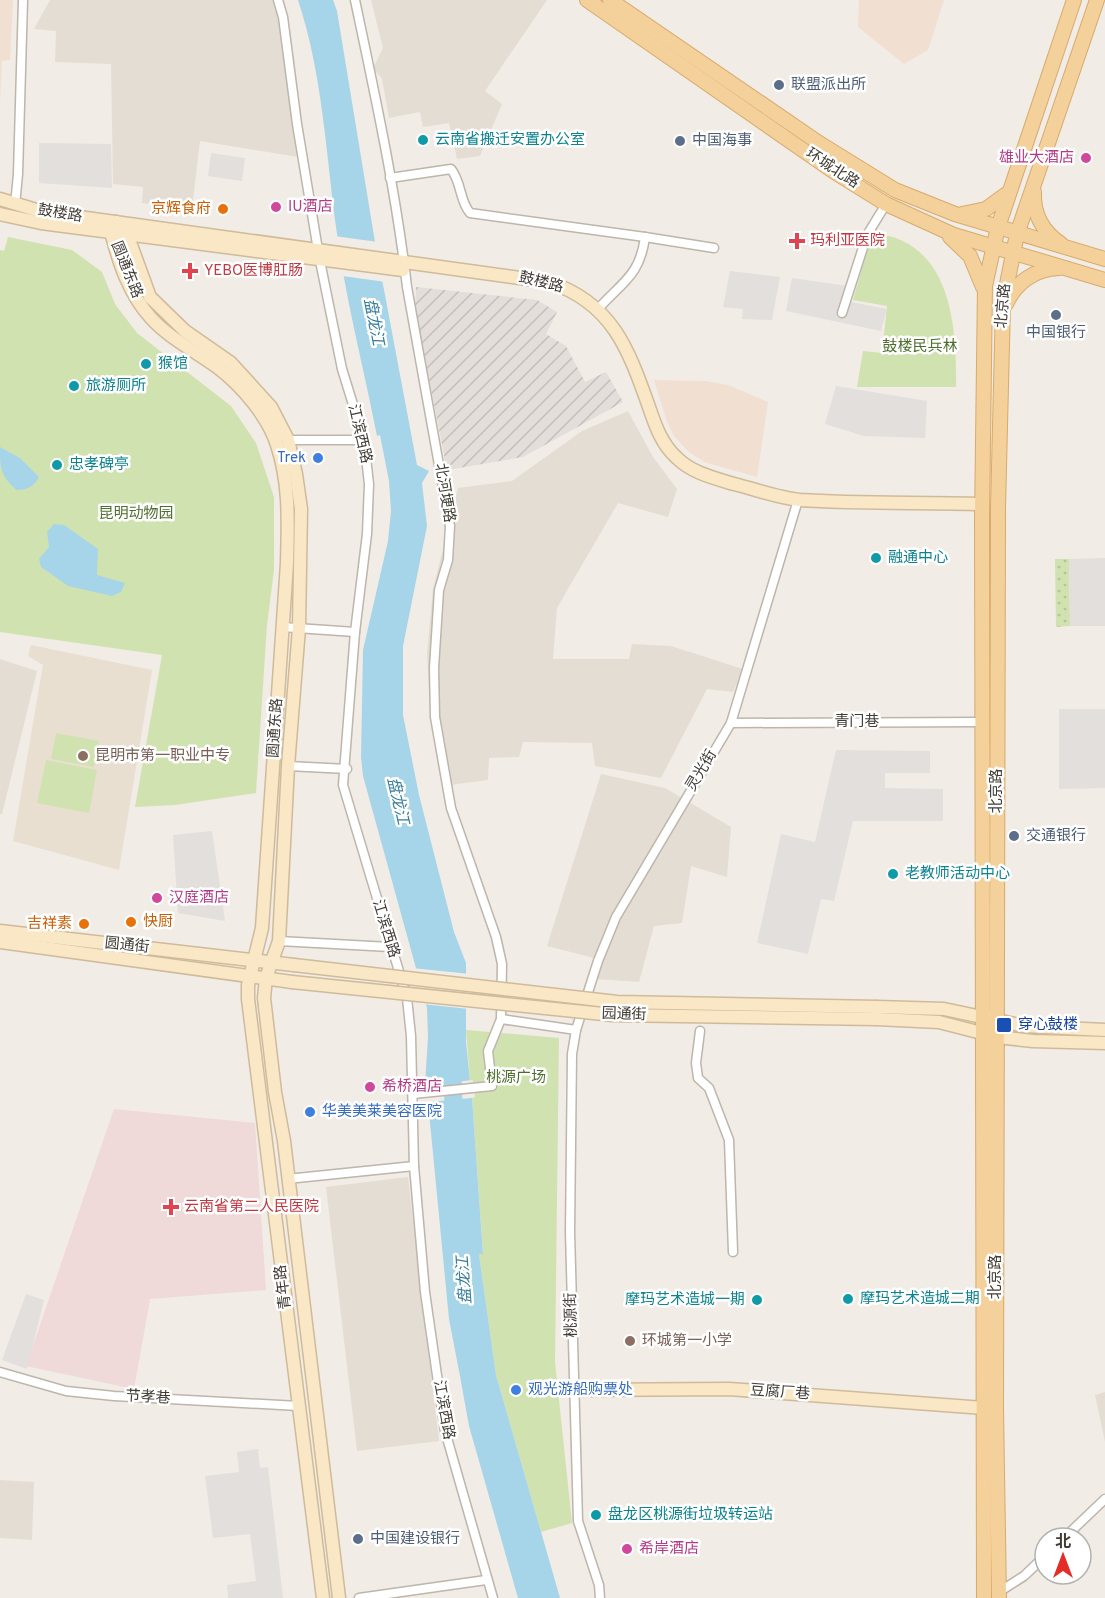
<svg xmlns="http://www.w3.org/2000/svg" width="1105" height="1598" font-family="Overpass,'Noto Sans SC',sans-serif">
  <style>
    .residential { fill: #e4ddd3 }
    .commercial { fill: #f1e0d1 }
    .industrial { fill: url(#industrial-furrows) }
    .education { fill: #e9dfd0 }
    .medical { fill: #f0d9d9 }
    .grass { fill: url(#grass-dots) }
    .green { fill: #d1e2b1 }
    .parking { fill: #e2dfdd }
    .water { fill: #a6d5e9 }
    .pier { fill: #f1ece5 }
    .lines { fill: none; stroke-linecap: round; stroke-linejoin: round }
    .river { stroke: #a6d5e9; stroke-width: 18 }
    .street-casing { stroke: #beb5ab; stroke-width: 11 }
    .secondary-casing { stroke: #cfbb9b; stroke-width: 15 }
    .primary-casing { stroke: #d8aa6c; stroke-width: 16 }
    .street { stroke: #fff; stroke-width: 8 }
    .secondary { stroke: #f9e7c6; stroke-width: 12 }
    .primary { stroke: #f4d09a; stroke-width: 14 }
    .secondary-bridge-casing { stroke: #cfbb9b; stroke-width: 15; stroke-linecap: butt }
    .secondary-bridge { stroke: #f9e7c6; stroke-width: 12 }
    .service-dot { fill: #5c6f8a; stroke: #fff; stroke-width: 2 }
    .culture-dot { fill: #0f9aa8; stroke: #fff; stroke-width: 2 }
    .hotel-dot { fill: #d1479c; stroke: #fff; stroke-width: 2 }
    .food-dot { fill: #e8710a; stroke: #fff; stroke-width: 2 }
    .health-dot { fill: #e0444e; stroke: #fff; stroke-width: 2 }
    .shop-dot { fill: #3f7fe0; stroke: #fff; stroke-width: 2 }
    .education-dot { fill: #8d6e63; stroke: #fff; stroke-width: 2 }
    .transit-dot { fill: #1a4fb4; stroke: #fff; stroke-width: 2 }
    .labels { text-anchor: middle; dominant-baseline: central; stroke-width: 5; stroke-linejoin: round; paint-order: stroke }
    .service-label { font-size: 15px; fill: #4e5e75; stroke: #fff; text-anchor: start }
    .culture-label { font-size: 15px; fill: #0d838f; stroke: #fff; text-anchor: start }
    .hotel-label { font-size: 15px; fill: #b23c85; stroke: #fff; text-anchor: start }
    .street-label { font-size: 15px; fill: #423c35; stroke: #fff }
    .food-label { font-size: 15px; fill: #c56008; stroke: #fff; text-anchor: end }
    .health-label { font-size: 15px; fill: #be3a42; stroke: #fff; text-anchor: start }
    .park-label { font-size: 15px; fill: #4e6e2e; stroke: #fff }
    .shop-label { font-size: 15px; fill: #366cbe; stroke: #fff; text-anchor: start }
    .education-label { font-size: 15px; fill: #785e54; stroke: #fff; text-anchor: start }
    .transit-label { font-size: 15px; fill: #164399; stroke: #fff; text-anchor: start }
    .water-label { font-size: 16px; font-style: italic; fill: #377d9c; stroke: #fff }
  </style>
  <defs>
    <pattern id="industrial-furrows" width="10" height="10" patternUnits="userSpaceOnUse" patternTransform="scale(1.5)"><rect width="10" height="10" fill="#e3deda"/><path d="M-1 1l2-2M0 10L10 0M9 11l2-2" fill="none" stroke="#c4bfbc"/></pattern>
    <pattern id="grass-dots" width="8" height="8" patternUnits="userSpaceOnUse" patternTransform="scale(1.5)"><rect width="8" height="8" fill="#d1e2b1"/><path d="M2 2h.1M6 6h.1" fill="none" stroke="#b5c399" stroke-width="1.8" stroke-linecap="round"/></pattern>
  </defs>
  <rect width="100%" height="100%" fill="#f1ece5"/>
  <g class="residential">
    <path d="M50,0H274L280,27L298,157L200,141L192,208L142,203L143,187L113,184L111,64L55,62L56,31L34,29Z"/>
    <path d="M371,0H547L485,91L502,104L480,156L457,159L449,123L423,127L420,112L389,118L382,79L373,68L383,48Z"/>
    <path d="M628,411L653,457L677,489L668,517L618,503L557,608L553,659H629L632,644L671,646L743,669L733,692L707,689L661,778L595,766L592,743L523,742L519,757L489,758L488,780L442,786L430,708L427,654L433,589L458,488L512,481L582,431Z"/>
    <path d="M0,659L37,671L2,814H0Z"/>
    <path d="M601,774L665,788L731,827L727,877L691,866L682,923L654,926L639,982L597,979L602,960L547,946Z"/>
    <path d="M408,1177L439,1441L357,1451L326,1187Z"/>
    <path d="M1105,1392V1442L1095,1395Z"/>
    <path d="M0,1480L34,1482L32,1540L0,1538Z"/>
  </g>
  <g class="commercial">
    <path d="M0,0H13L10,60L2,61L0,102Z"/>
    <path d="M859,0H944L928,50L904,64L858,27Z"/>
    <path d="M654,380L706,381L728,385L768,402L757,477L704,462L689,452L674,436L667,422Z"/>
  </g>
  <path class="industrial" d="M416,287L537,300L557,312L546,334L566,346L585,382L606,372L623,402L523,457L447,470L415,309Z"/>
  <path class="education" d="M31,645L152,670L119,870L13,841L43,665L28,656Z"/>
  <path class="medical" d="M114,1109L255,1123L266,1290L150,1299L134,1389L26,1366Z"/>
  <path class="grass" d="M1055,559H1069L1070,626L1056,627Z"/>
  <g class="green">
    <path d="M872,233C951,240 957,324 956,387H857L863,351L882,353L887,306L853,300Z"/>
    <path d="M8,237L72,250L102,272L115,304L137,333L231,406L256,443L274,497V570L267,625L256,793L175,805L135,807L162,655L0,632V250L4,251Z"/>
    <path d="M56,733L99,741L94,767L51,759Z"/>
    <path d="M46,760L97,770L89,813L37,803Z"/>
    <path d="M466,1030L559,1038L555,1362L572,1523L541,1532L496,1375L479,1254L483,1253L472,1098L475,1097L473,1081H470Z"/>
  </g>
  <g class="parking">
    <path d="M39,143L111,144L112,188L39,183Z"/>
    <path d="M211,153L245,158L242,181L208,176Z"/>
    <path d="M730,271L780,277L772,320L742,319L743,309L723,307Z"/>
    <path d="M792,278L855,287L851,302L887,309L881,331L786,311Z"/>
    <path d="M836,386L927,401L925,438L864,436L825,424Z"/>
    <path d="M1105,558V626H1070L1069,559Z"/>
    <path d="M1059,709H1105V788L1059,789Z"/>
    <path d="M836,750L930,751V773H885V788L943,789V821H853L834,901L821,899L808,954L757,943L781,834L815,842Z"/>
    <path d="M212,831L225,921L178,913L173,835Z"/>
    <path d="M26,1294L44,1300L27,1369L2,1360Z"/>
    <path d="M258,1449L260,1468L268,1467L283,1598H228L227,1585L256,1581L250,1534L213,1538L205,1476L239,1472L237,1452Z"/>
  </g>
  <g class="water">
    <path d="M298,0H333L337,11L375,242L417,465L429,471L422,483L427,526L403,646V715L419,795L454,932L466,963V1042L470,1081L425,1085L428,1037L427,1008L363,776L361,757L363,650L388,541L391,511L389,481L380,435L377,436C364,369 346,301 337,234C326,156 323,75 298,0Z"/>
    <path d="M0,447L20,458L39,477C34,487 27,490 16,490C0,474 0,469 0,447Z"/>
    <path d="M54,524L64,525L98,549L97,575L125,583L121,592L112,596L68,586L41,567L39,559L49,547L47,532Z"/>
    <path d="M472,1098L483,1254H479L496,1375L560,1598H518L469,1426L460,1376L449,1319L428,1102Z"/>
  </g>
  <g class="pier">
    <path d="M334,236L378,242L386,282L342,276Z"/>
    <path d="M412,968L470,974L469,1009L422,1004Z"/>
    <path d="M473,1080L470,1084L423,1088V1085Z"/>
    <path d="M472,1095L475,1097L425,1102L428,1099Z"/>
  </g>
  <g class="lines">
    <path class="river" d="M452,1058L454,1123"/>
    <g class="street-casing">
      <g id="street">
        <path d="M278,0L283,17L297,124L318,250"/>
        <path d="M355,0C375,95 396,191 407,287L450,526L448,560L439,590L434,668L435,717L451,808L496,937L502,964L501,1019"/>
        <path d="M390,178L451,169C462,183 459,200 470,213L645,237C640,276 622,282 598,309"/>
        <path d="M15,205L18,174L23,0"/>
        <path d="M645,237L714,248"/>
        <path d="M320,261L342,369L364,440L369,484L367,534L355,632L343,785L407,998L411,1036L414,1166L425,1292L445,1431L493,1598"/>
        <path d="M842,313L867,235L886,204"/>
        <path d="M288,440H364"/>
        <path d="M282,627L355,632"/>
        <path d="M731,723L983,722"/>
        <path d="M288,766L347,769"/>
        <path d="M279,941L390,947"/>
        <path d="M700,1031L696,1063L698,1078L709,1088L729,1140L733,1252"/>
        <path d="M413,1094L492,1086L488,1051L501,1019L576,1030"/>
        <path d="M287,1179L414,1166"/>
        <path d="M0,1372L66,1391L114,1396L298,1406"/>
        <path d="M1064,1538L1105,1499"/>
        <path d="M999,1592L1024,1576L1045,1556"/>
        <path d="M359,1598L486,1580"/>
        <path d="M600,1598L599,1585L578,1521L570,1232L572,1054L576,1030L598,961L616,917L731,723L798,500"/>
      </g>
    </g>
    <g class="secondary-casing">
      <g id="secondary">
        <path d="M0,199L43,212L549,282C612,303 628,348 649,407C655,425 662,445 677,458C692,473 714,478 734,484C755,489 778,498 800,500C861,504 922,502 982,504"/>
        <path d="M0,214L41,223L403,270"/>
        <path d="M116,222L127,234L150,297L185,331L231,363L271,407L288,440L296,474L301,509L299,628L288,766L279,941L266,978L264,998L275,1092L284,1141L339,1598"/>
        <path d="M116,222L111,232C119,263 129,294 151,318C169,338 195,351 217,367C241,385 268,416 277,445C290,484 288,523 287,563L262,928L248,985V999L323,1598"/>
        <path d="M0,931L294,965"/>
        <path d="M0,942L292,982"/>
        <path d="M877,1007L944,1009L1024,1026L1105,1030"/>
        <path d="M877,1019L939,1022L997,1037L1033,1041L1105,1043"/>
        <path d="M575,1390L729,1389L984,1408"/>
      </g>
    </g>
    <g class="primary-casing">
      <g id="primary">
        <path d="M587,0L833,171L886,204L954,235L1105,280"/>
        <path d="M610,0L819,143L895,190L955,214L1105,259"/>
        <path d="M1034,192C1033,214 1043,232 1061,244"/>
        <path d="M962,214L986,209L1008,193"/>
        <path d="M950,237L970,256L983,287"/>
        <path d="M1006,304C1016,282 1035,269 1059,268"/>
        <path d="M984,1598L982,521L985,286L998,227L1074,0"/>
        <path d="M999,1598L996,1409L998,508L1003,304L1017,234L1097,0"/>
      </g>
    </g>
    <use href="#street" class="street"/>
    <use href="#secondary" class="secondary"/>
    <use href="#primary" class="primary"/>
    <g class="secondary-bridge-casing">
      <g id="secondary-bridge">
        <path d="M294,965L617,1002L877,1007"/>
        <path d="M292,982L613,1015L877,1019"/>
      </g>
    </g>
    <use href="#secondary-bridge" class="secondary-bridge"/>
  </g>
  <g class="service-dot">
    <circle cx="779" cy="85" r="6"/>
    <circle cx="680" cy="141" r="6"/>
    <circle cx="1056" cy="315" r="6"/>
    <circle cx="1014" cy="836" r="6"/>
    <circle cx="358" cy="1539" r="6"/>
  </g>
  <g class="culture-dot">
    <circle cx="423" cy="140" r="6"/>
    <circle cx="146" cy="364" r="6"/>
    <circle cx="74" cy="386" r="6"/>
    <circle cx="57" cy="465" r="6"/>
    <circle cx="876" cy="558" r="6"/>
    <circle cx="893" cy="874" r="6"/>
    <circle cx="848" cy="1299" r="6"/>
    <circle cx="757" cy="1300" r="6"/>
    <circle cx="596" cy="1515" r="6"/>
  </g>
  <g class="hotel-dot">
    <circle cx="1086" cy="158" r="6"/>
    <circle cx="276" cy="207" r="6"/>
    <circle cx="157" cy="898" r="6"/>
    <circle cx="370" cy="1087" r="6"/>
    <circle cx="627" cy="1549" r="6"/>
  </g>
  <g class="food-dot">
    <circle cx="223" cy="209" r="6"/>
    <circle cx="131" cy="922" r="6"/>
    <circle cx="84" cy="924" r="6"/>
  </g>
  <g class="health-dot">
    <path d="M794 232h6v6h6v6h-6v6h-6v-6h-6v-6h6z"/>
    <path d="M187 262h6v6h6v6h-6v6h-6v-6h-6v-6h6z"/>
    <path d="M168 1198h6v6h6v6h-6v6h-6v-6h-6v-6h6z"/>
  </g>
  <g class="shop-dot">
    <circle cx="318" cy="458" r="6"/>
    <circle cx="310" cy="1112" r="6"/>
    <circle cx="516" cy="1390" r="6"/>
  </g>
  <g class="education-dot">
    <circle cx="83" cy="756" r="6"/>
    <circle cx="630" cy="1341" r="6"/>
  </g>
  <rect class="transit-dot" x="996" y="1017" width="16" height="16" rx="3"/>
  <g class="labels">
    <g class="service-label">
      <text x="791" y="85">联盟派出所</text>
      <text x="692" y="141">中国海事</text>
      <text x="1056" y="333" text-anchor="middle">中国银行</text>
      <text x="1026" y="836">交通银行</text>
      <text x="370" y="1539">中国建设银行</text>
    </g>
    <g class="culture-label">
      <text x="435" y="140">云南省搬迁安置办公室</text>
      <text x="158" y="364">猴馆</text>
      <text x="86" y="386">旅游厕所</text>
      <text x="69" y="465">忠孝碑亭</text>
      <text x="888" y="558">融通中心</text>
      <text x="905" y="874">老教师活动中心</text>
      <text x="860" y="1299">摩玛艺术造城二期</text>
      <text x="745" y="1300" text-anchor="end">摩玛艺术造城一期</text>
      <text x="608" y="1515">盘龙区桃源街垃圾转运站</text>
    </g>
    <g class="hotel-label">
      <text x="1074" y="158" text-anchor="end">雄业大酒店</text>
      <text x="288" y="207">IU酒店</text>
      <text x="169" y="898">汉庭酒店</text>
      <text x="382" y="1087">希桥酒店</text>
      <text x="639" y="1549">希岸酒店</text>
    </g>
    <g class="street-label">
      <text transform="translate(832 169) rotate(33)">环城北路</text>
      <text transform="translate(60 214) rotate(9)">鼓楼路</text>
      <text transform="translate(126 270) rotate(68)">圆通东路</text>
      <text transform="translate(541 283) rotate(14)">鼓楼路</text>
      <text transform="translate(1004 306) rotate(-85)">北京路</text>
      <text transform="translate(359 434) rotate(77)">江滨西路</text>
      <text transform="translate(444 493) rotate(81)">北河埂路</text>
      <text x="857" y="722">青门巷</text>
      <text transform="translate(276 728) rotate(-86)">圆通东路</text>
      <text transform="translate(702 771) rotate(-59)">灵光街</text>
      <text transform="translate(997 791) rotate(-90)">北京路</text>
      <text transform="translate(385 929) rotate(73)">江滨西路</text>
      <text transform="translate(127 946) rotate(6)">圆通街</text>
      <text transform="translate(624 1015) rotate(2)">园通街</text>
      <text transform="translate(996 1277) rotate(-90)">北京路</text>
      <text transform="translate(284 1287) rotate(-97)">青年路</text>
      <text transform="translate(572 1315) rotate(-91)">桃源街</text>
      <text transform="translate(780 1393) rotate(4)">豆腐厂巷</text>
      <text transform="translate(148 1398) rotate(3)">节孝巷</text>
      <text transform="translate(443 1410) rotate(80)">江滨西路</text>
    </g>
    <g class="food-label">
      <text x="211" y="209">京辉食府</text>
      <text x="143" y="922" text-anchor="start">快厨</text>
      <text x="72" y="924">吉祥素</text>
    </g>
    <g class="health-label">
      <text x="810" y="241">玛利亚医院</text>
      <text x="204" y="271">YEBO医博肛肠</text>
      <text x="184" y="1207">云南省第二人民医院</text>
    </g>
    <g class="park-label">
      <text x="920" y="347">鼓楼民兵林</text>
      <text x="136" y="514">昆明动物园</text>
      <text x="516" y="1078">桃源广场</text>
    </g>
    <g class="shop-label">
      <text x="306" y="458" text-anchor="end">Trek</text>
      <text x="322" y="1112">华美美莱美容医院</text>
      <text x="528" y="1390">观光游船购票处</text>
    </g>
    <g class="education-label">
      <text x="95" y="756">昆明市第一职业中专</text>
      <text x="642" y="1341">环城第一小学</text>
    </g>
    <g class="transit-label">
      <text x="1018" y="1025">穿心鼓楼</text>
    </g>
    <g class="water-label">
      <text transform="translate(373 322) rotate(79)">盘龙江</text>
      <text transform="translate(397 801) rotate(77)">盘龙江</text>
      <text transform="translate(465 1280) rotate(-94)">盘龙江</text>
    </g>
  </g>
  <g transform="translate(1063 1556)"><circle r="28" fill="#ffffff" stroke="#b3b1ae" stroke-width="1.5"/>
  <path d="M0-4.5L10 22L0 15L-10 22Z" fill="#e52d27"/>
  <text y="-9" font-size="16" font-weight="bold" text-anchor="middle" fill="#423c35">北</text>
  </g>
</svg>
